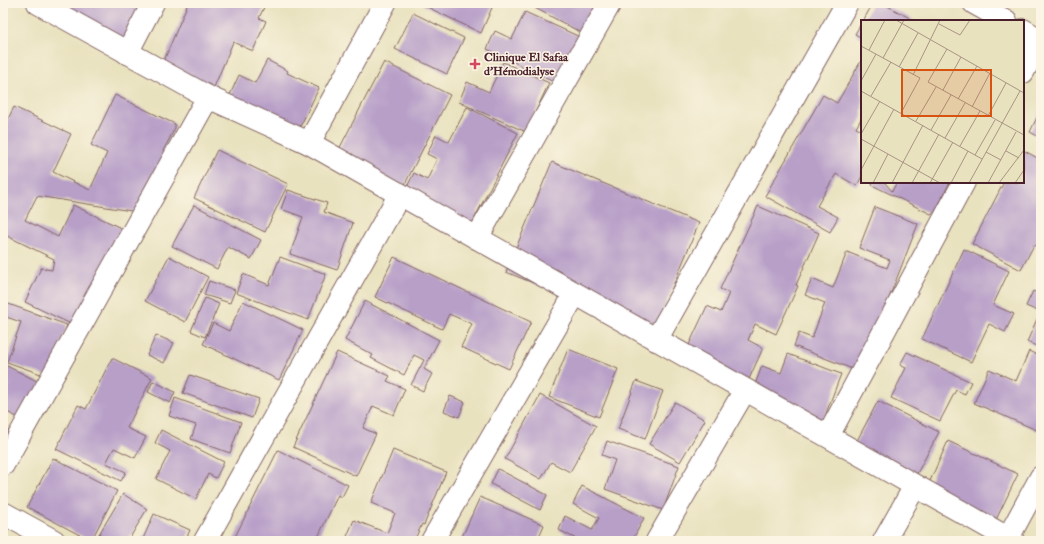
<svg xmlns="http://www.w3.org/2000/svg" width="1044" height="544" font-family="'IM FELL Double Pica',serif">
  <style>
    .building { fill: #b79fc8 }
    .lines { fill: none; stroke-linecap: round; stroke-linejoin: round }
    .minor-casing { stroke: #82635f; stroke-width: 24 }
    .minor { stroke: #fff; stroke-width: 22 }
    .poi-dot { fill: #d1495b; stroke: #fcf5e5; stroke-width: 1.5 }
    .labels { text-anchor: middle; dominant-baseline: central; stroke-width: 3; stroke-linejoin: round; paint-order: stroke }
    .poi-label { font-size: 12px; font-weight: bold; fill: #4a1f2b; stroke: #fcf5e5; text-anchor: start }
    .inset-road { fill: none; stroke: #a99484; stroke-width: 1 }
    .view { fill: #d8530f; fill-opacity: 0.15; stroke: #d8530f; stroke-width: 2 }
    .inset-edge { fill: none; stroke: #4a1f2b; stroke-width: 2 }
  </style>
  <rect width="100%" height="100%" fill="#fcf5e5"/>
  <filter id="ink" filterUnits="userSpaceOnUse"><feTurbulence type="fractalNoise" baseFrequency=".025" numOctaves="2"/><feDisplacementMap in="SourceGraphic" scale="8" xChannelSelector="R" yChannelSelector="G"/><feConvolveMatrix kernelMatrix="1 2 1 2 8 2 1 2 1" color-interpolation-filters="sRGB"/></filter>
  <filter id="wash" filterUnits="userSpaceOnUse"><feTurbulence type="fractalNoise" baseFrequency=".012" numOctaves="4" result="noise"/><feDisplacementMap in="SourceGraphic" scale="16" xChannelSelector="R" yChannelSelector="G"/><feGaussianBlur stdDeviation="0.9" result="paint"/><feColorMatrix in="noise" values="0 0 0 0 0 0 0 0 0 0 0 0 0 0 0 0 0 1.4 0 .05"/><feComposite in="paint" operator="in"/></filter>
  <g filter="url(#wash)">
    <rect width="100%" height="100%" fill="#e9e2bf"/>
    <g id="blocks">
      <g class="building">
        <path d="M36,3H144L121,47Z"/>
        <path d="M188,3H266L259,18L266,21L253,51L233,42L212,92L160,70Z"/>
        <path d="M424,3H494L481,33L423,5Z"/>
        <path d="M538,3H600L584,34L535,8Z"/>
        <path d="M873,3H882L915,21H863Z"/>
        <path d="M525,12L580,37L558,84L520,66V65L487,49L495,31L512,39Z"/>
        <path d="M413,13L464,38L447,74L395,49Z"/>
        <path d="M862,22V38L855,34Z"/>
        <path d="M267,60L288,71L287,73L319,88L293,141L224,108L239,75L255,83Z"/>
        <path d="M861,61L862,62V117L856,128L862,131V176L857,186L836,174L817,206L838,217L830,232L765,196L823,95L837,103Z"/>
        <path d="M384,62L450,95L399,196L334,159Z"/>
        <path d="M503,62L549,83L526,132L459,102L467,82L489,92Z"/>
        <path d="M115,95L175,124V128L163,151L172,156L144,213L37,196L25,220L58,237L73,205L125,230L77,327L25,302L41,268L52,270L54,259L3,234V129L14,107L71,134L53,172L90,190L107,153L91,145Z"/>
        <path d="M467,107L518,133L467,233L401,199L414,173L427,180L437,159L427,154L436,135L449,142Z"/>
        <path d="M1041,109V138L1030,132Z"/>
        <path d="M217,150L288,184L265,232L194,198Z"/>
        <path d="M1023,150L1041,160V248L1034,245L1021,270L972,244L1004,182H1023Z"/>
        <path d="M552,162L699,223L654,332L506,272Z"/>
        <path d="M873,182H886L885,183L892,191L897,182H950L936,210L931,214L872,185Z"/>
        <path d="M288,190L327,203L324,212L353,223L337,270L290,254L303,217L281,209Z"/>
        <path d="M194,205L261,240L251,259L228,247L217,269L172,246Z"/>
        <path d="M758,206L819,233L796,285L798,286L776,334L755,324L748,340L763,348L745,388L682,360L707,306L721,312L729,293L720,289Z"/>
        <path d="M875,207L918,224L860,372L794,346L799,333L812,338L825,303L805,295L812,279L833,288L847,252L887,268L890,260L859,248Z"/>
        <path d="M964,249L1009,271L993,305L1014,314L1005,332L989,324L971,362L922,339Z"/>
        <path d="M169,256L208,277L185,322L145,301Z"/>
        <path d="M280,257L326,274L308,320L236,293L243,274L269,285Z"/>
        <path d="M394,257L531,322L509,369L461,347L472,324L449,314L442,329L375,297Z"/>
        <path d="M209,281L235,290L230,303L204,295Z"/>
        <path d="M1033,291L1041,295V348L1027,342L1040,312L1026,306Z"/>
        <path d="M205,298L219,304L205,337L191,331Z"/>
        <path d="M243,301L303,330L279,380L203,344L213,323L229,331Z"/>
        <path d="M365,301L439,340L424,369L432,374L423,391L411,385L424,360L414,355L404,375L371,358L373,355L345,340Z"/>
        <path d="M3,302L67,325L49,377L7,362L21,322L3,316Z"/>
        <path d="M156,335L174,343L164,363L147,355Z"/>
        <path d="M568,349L618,369L599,417L549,397Z"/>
        <path d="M1029,351L1041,357V432L974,403L989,369L1016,381Z"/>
        <path d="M337,352L390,376L387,381L405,389L394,415L373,406L363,428L376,434L356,476L293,447Z"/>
        <path d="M907,352L971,382L965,394L956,390L940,421L891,398L906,368L900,365Z"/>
        <path d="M788,354L841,374L820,429L751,395L762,366L781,373Z"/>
        <path d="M112,358L152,378L127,428L146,437L135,458L114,448L106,463L126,472L121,481L56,449L78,405L86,409Z"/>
        <path d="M3,364L41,383L23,420L3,410Z"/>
        <path d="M190,375L259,399L252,418L183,393Z"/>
        <path d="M153,381L175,392L170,403L148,392Z"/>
        <path d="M636,381L663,391L645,439L618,429Z"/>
        <path d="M540,395L596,426L570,472L551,462L541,479L505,459Z"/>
        <path d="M450,396L465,402L459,417L444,411Z"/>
        <path d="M175,398L241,422L230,453L191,439L196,425L169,416Z"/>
        <path d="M878,401L939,432L913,481L852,450Z"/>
        <path d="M675,402L705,420L680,462L649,444Z"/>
        <path d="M3,428L13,433L3,451Z"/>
        <path d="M161,430L224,462L216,478L208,474L196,499L156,479L170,451L155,443Z"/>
        <path d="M607,441L679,466L663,510L605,489L615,460L602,455Z"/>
        <path d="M948,441L1018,474L994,524L925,492Z"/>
        <path d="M278,450L348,485L342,497L338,495L318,537L326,541H233Z"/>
        <path d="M393,450L446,472L424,525L422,524L414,541H345L354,520L387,533L395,513L371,503Z"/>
        <path d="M53,458L117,491L91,541L27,507Z"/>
        <path d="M498,469L547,495L540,510L491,484Z"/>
        <path d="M582,486L644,518L632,541H580L559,530L565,516L592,530L599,518L573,504Z"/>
        <path d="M123,494L147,509L128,541H95Z"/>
        <path d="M480,497L544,525L537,541H465L461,539Z"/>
        <path d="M154,514L190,530L185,541H142Z"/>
      </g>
    </g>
  </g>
  <g filter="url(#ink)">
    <use href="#blocks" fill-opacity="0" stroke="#82635f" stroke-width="1"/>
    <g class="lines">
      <g class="minor-casing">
        <g id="minor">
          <path d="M385,3L309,143L1013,541"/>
          <path d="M974,3L1006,21"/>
          <path d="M1023,30L1041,41"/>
          <path d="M127,53L153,3"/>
          <path d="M1023,72L1040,40"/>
          <path d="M208,97L309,143"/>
          <path d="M477,238L610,3"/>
          <path d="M656,340L847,3"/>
          <path d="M828,436L964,182"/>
          <path d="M3,465L208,97L38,3"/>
          <path d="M3,513L54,541"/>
          <path d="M1008,538L1041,477"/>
          <path d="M205,541L400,194"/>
          <path d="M432,541L575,294"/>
          <path d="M657,541L745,390"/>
          <path d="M884,541L915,486"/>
        </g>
      </g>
      <use href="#minor" class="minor"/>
    </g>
  </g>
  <path class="poi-dot" d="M473 58h4v4h4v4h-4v4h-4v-4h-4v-4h4z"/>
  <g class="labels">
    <g class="poi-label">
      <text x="484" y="57">Clinique El Safaa<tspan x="484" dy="14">d'Hémodialyse</tspan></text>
    </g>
  </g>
  <g transform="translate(861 20)">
    <rect width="163" height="163" fill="#e9e2bf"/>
    <path class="inset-road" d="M35,0L163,73M78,4L99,15L109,0M0,26L59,58L40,93M86,29L67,62L163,115M8,30L24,0M22,38L43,0M38,47L57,13M52,55L79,0M0,61L15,34M82,70L100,37M0,71L121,139M10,76L30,42M97,79L116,46M111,87L129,53M127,96L145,63M55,101L75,67M70,110L90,75M0,114L19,81M84,118L104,83M0,119L79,163M99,126L119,91M145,131L158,138M125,132L140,140M114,135L134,100M0,150L33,89M12,163L27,134M31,163L62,105M51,163L78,114M69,163L92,122M90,163L107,131M108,163L159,71M127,163L155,112M138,163L163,130M154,163L163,150"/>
    <path class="view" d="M41,50H130V96H41Z"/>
    <rect width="163" height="163" class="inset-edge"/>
  </g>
  <rect width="1044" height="544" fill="none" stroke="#fcf5e5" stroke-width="16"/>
</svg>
